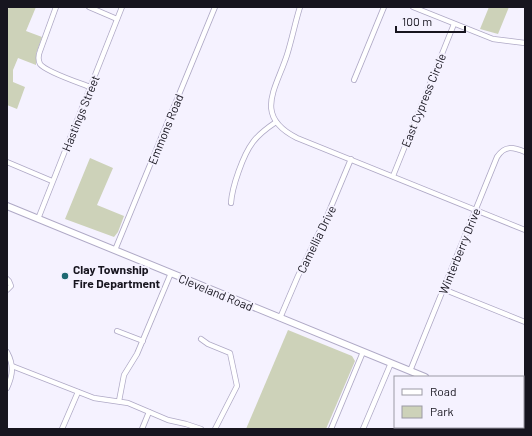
<svg xmlns="http://www.w3.org/2000/svg" width="532" height="436" font-family="Barlow,sans-serif">
  <style>
    .green { fill: #cdd2b9 }
    .lines { fill: none; stroke-linecap: round; stroke-linejoin: round }
    .street-casing { stroke: #afa9c6; stroke-width: 6 }
    .secondary-casing { stroke: #afa9c6; stroke-width: 8 }
    .street { stroke: #fff; stroke-width: 4.5 }
    .secondary { stroke: #fff; stroke-width: 6 }
    .poi-dot { fill: #1e6972; stroke: #f5f2ff; stroke-width: 1.5 }
    .labels { text-anchor: middle; dominant-baseline: central; stroke-width: 4; stroke-linejoin: round; paint-order: stroke }
    .street-label { font-size: 12px; fill: #17151f; stroke: #f5f2ff }
    .poi-label { font-size: 12px; font-weight: bold; fill: #17151f; stroke: #f5f2ff; text-anchor: start }
  </style>
  <rect width="100%" height="100%" fill="#f5f2ff"/>
  <g class="green">
    <path d="M9,7H36L26,31L42,37L36,54V65L18,58L13,70V82L25,87L17,109L7,105V11Z"/>
    <path d="M489,7H509L498,34L480,29Z"/>
    <path d="M90,158L113,168L97,205L124,216L118,232L114,237L65,219Z"/>
    <path d="M288,330L352,356L355,361L326,429H246Z"/>
  </g>
  <g class="lines">
    <g class="street-casing">
      <g id="street">
        <path d="M56,7L40,51C38,56 38,60 40,64C46,72 80,83 90,87"/>
        <path d="M89,7L117,19"/>
        <path d="M300,7C295,23 292,39 287,55C276,89 253,116 297,138L525,230"/>
        <path d="M413,7L493,39L525,43"/>
        <path d="M354,80L384,7"/>
        <path d="M7,162L52,181"/>
        <path d="M393,176L454,24"/>
        <path d="M231,203C232,187 243,155 253,142C259,134 267,128 276,122"/>
        <path d="M38,219L122,7"/>
        <path d="M115,250L215,7"/>
        <path d="M7,279L9,281L11,286L7,290"/>
        <path d="M443,289L525,322"/>
        <path d="M280,318L298,276L328,214L351,159"/>
        <path d="M117,331L143,341"/>
        <path d="M201,339L208,344L230,353L237,386L215,429"/>
        <path d="M7,352C14,365 13,375 7,388"/>
        <path d="M12,366L94,398L128,403L168,420L186,424L201,429"/>
        <path d="M410,371L497,157C505,145 513,147 525,152"/>
        <path d="M119,401L124,375L137,354L171,273"/>
        <path d="M62,429L78,392"/>
        <path d="M142,429L149,412"/>
        <path d="M331,429L363,352"/>
        <path d="M363,429L391,363"/>
        <path d="M459,429L460,427"/>
      </g>
    </g>
    <g class="secondary-casing">
      <g id="secondary">
        <path d="M7,206L425,377"/>
        <path d="M523,414L525,415"/>
      </g>
    </g>
    <use href="#street" class="street"/>
    <use href="#secondary" class="secondary"/>
  </g>
  <circle class="poi-dot" cx="65" cy="276" r="4"/>
  <g class="labels">
    <g class="street-label">
      <text transform="translate(423 100) rotate(-68)">East Cypress Circle</text>
      <text transform="translate(80 113) rotate(-68)">Hastings Street</text>
      <text transform="translate(165 129) rotate(-68)">Emmons Road</text>
      <text transform="translate(316 239) rotate(-64)">Camellia Drive</text>
      <text transform="translate(459 251) rotate(-68)">Winterberry Drive</text>
      <text transform="translate(216 292) rotate(22)">Cleveland Road</text>
    </g>
    <g class="poi-label">
      <text x="73" y="269">Clay Township<tspan x="73" dy="14">Fire Department</tspan></text>
    </g>
  </g>
  <rect width="532" height="436" fill="none" stroke="#17151f" stroke-width="16"/>
  <rect x="394" y="376" width="130" height="52" fill="#f5f2ff" stroke="#9c9aa5"/>
  <rect x="402" y="389" width="20" height="6" fill="#ffffff" stroke="#9c9aa5"/>
  <text x="430" y="396" font-size="12" fill="#17151f">Road</text>
  <rect x="402" y="406" width="20" height="12" fill="#cdd2b9" stroke="#9c9aa5"/>
  <text x="430" y="416" font-size="12" fill="#17151f">Park</text>
  <path d="M396 26v6h69v-6" fill="none" stroke="#17151f" stroke-width="2"/>
  <text x="402" y="26" font-size="12" fill="#17151f" stroke="#f5f2ff" stroke-width="3" paint-order="stroke">100 m</text>
</svg>
